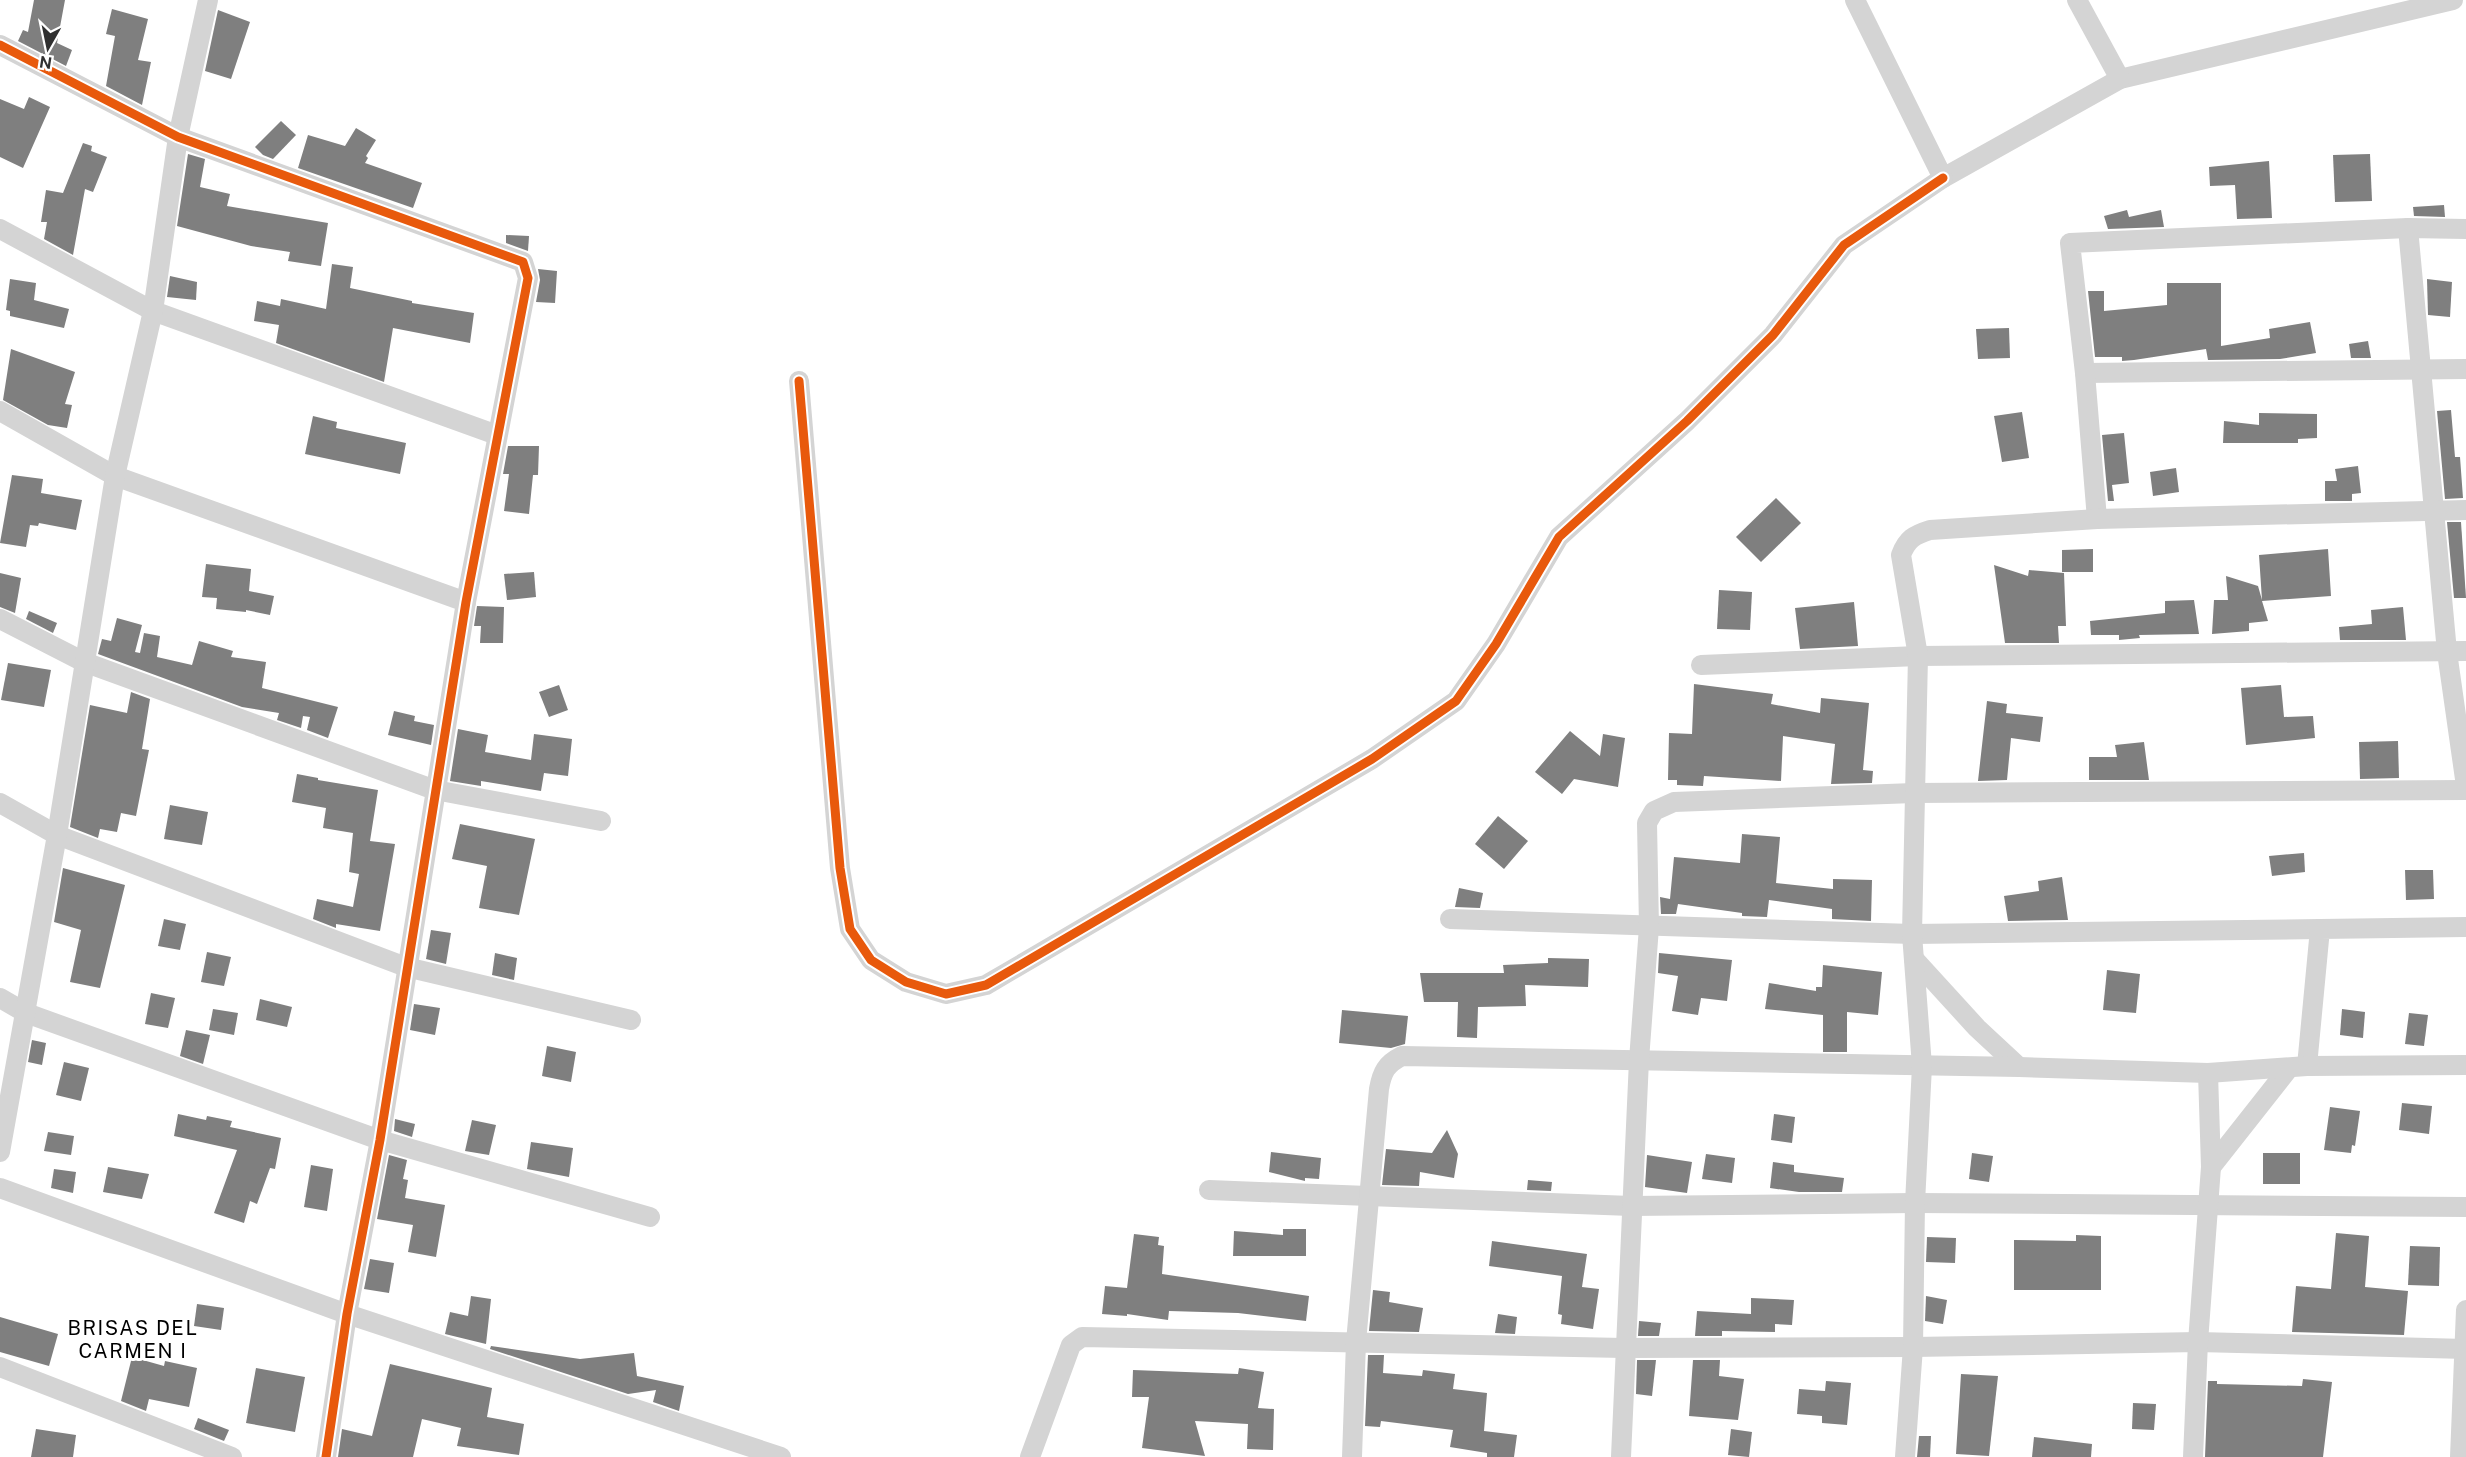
<svg xmlns="http://www.w3.org/2000/svg" width="2466" height="1457" font-family="'Public Sans',sans-serif">
  <style>
    .building { fill: #7f7f7f }
    .lines { fill: none; stroke-linecap: round; stroke-linejoin: round }
    .street { stroke: #d4d4d4; stroke-width: 20 }
    .cycleway-casing { stroke: #fff; stroke-width: 13 }
    .cycleway { stroke: #e8590c; stroke-width: 9 }
    .labels { text-anchor: middle; dominant-baseline: central; stroke-width: 6; stroke-linejoin: round; paint-order: stroke }
    .neighbourhood-label { font-size: 20px; letter-spacing: 1.5px; fill: #000; stroke: #fff }
  </style>
  <rect width="100%" height="100%" fill="#fff"/>
  <g class="building">
    <path d="M34,0H65L57,43L72,50L66,66L18,41L23,30L28,32Z"/>
    <path d="M112,9L148,19L138,60L151,62L142,105L106,86L115,36L106,34Z"/>
    <path d="M218,10L250,22L231,79L205,71Z"/>
    <path d="M29,97L50,107L23,168L0,157V99L24,109Z"/>
    <path d="M281,121L296,135L273,159L263,155L255,147Z"/>
    <path d="M356,128L376,140L366,156L368,158L365,163L422,183L413,208L298,168L308,135L345,146Z"/>
    <path d="M83,143L92,146L91,151L107,157L93,192L85,189L73,255L44,239L47,222H41L46,190L63,193Z"/>
    <path d="M188,154L205,159L200,187L230,194L227,206L328,223L321,266L288,261L290,252L251,246L177,226Z"/>
    <path d="M2370,154L2372,201L2335,202L2333,155Z"/>
    <path d="M2269,161L2272,218L2237,219L2235,185L2210,186L2209,167Z"/>
    <path d="M2444,205L2445,217L2414,216L2413,207Z"/>
    <path d="M2127,210L2129,217L2161,210L2164,227L2108,229L2104,216Z"/>
    <path d="M506,235L529,236L528,251L506,243Z"/>
    <path d="M332,264L353,267L350,288L412,301V303L474,313L470,343L393,328L384,382L276,343L279,325L254,321L257,301L280,306L281,299L326,309Z"/>
    <path d="M538,269L557,271L555,303L536,302L540,280Z"/>
    <path d="M170,276L197,282L196,300L167,297Z"/>
    <path d="M10,279L36,283L34,300L69,309L64,328L10,316V311L6,310Z"/>
    <path d="M2427,279L2452,282L2450,317L2428,315Z"/>
    <path d="M2167,283H2221V346L2270,338L2269,329L2310,322L2316,353L2280,359L2208,360L2206,349L2134,360L2122,361V357H2095L2088,291H2104V311L2167,305Z"/>
    <path d="M2009,328L2010,358L1978,359L1976,329Z"/>
    <path d="M2368,341L2371,358H2351L2349,344Z"/>
    <path d="M11,349L75,372L65,404L72,405L67,428L48,425L3,400Z"/>
    <path d="M2451,410L2455,457H2460L2463,498L2445,499L2437,411Z"/>
    <path d="M2022,412L2029,458L2002,462L1994,416Z"/>
    <path d="M2259,413L2317,414V438L2298,439V443H2223L2224,421L2259,425Z"/>
    <path d="M313,416L337,422L336,428L406,443L400,474L305,454Z"/>
    <path d="M2124,433L2129,483L2112,485L2114,501H2108L2102,435Z"/>
    <path d="M508,446H539L538,475H533L529,514L504,511L509,474H503Z"/>
    <path d="M2358,466L2361,493L2352,494V501H2325V481H2337L2335,469Z"/>
    <path d="M2176,468L2179,492L2153,496L2150,472Z"/>
    <path d="M12,475L43,479L41,493L82,500L76,530L39,523L38,526L30,525L26,547L0,543Z"/>
    <path d="M1776,498L1801,523L1761,562L1736,537Z"/>
    <path d="M2447,522H2461L2466,598H2454Z"/>
    <path d="M2093,549V572H2062V550Z"/>
    <path d="M2328,549L2331,596L2262,601L2268,621L2249,623V631L2212,634L2214,600H2228L2226,576L2258,586L2262,600L2259,555Z"/>
    <path d="M206,564L251,569L249,591L274,596L270,615L246,610V612L216,609L217,598L202,597Z"/>
    <path d="M1994,565L2028,576L2029,570L2064,573L2066,626H2058L2059,643H2005Z"/>
    <path d="M534,572L536,597L507,600L504,574Z"/>
    <path d="M0,573L21,578L15,613L0,607Z"/>
    <path d="M1719,590L1752,592L1750,630L1717,629Z"/>
    <path d="M2194,600L2199,634L2139,635L2140,638L2119,640V635H2091L2090,621L2165,613V601Z"/>
    <path d="M1854,602L1858,646L1800,649L1795,608Z"/>
    <path d="M477,606L504,607L503,643H480L481,626H474Z"/>
    <path d="M2403,607L2406,640H2340L2339,627L2372,624L2371,610Z"/>
    <path d="M29,611L57,623L53,633L26,619Z"/>
    <path d="M117,618L142,625L135,652L140,653L144,633L160,636L157,657L192,665L199,641L233,651L231,657L266,662L262,688L338,707L328,738L307,730L310,717L303,716L301,728L277,720L279,713L242,707L98,654L102,639L111,641Z"/>
    <path d="M8,663L51,670L44,707L1,700Z"/>
    <path d="M1694,684L1773,694L1771,704L1820,713L1821,698L1869,703L1863,770L1873,771L1872,783L1831,784L1835,744L1783,736L1781,781L1704,776L1703,786L1677,785V780H1668L1669,733L1692,734Z"/>
    <path d="M559,685L568,710L549,717L539,692Z"/>
    <path d="M2281,685L2284,717L2313,716L2315,738L2246,745L2241,688Z"/>
    <path d="M131,692L150,699L142,749L149,750L136,816L121,813L117,832L100,829L98,838L70,827L90,705L127,713Z"/>
    <path d="M1987,701L2007,704L2006,713L2043,717L2040,742L2011,738L2007,780L1978,781Z"/>
    <path d="M394,711L415,716L414,721L434,725L431,745L388,735Z"/>
    <path d="M458,729L488,735L485,752L531,760L534,734L572,739L568,776L544,773L541,791L481,781V786L450,781Z"/>
    <path d="M1570,731L1600,756L1603,734L1625,738L1618,787L1574,779L1562,794L1535,772Z"/>
    <path d="M2398,741L2399,778L2360,779L2359,742Z"/>
    <path d="M2144,742L2149,780H2089V757H2117L2115,745Z"/>
    <path d="M297,774L318,778V780L378,790L370,841L395,844L380,931L336,924V928L313,919L317,899L353,907L359,874L349,872L353,833L323,828L326,808L292,802Z"/>
    <path d="M170,805L208,812L202,845L164,839Z"/>
    <path d="M1498,816L1528,841L1504,869L1475,844Z"/>
    <path d="M460,824L535,839L519,915L479,908L487,866L452,859Z"/>
    <path d="M1742,834L1780,837L1776,883L1833,889V879L1872,880L1871,921L1832,919V909L1769,900L1767,917L1742,916V913L1678,904L1676,914H1661L1660,897L1670,899L1674,857L1740,863Z"/>
    <path d="M2304,853L2305,872L2272,876L2269,856Z"/>
    <path d="M63,868L125,885L100,988L70,982L81,930L54,922Z"/>
    <path d="M2405,870H2433L2434,899L2406,900Z"/>
    <path d="M2062,877L2068,920L2008,921L2004,896L2039,891L2038,881Z"/>
    <path d="M1459,888L1483,893L1480,908L1455,907Z"/>
    <path d="M164,919L186,924L180,950L158,946Z"/>
    <path d="M431,930L451,933L446,964L426,959Z"/>
    <path d="M207,952L231,957L224,986L201,982Z"/>
    <path d="M495,953L517,958L514,980L492,975Z"/>
    <path d="M1659,953L1732,960L1727,1001L1701,998L1698,1015L1672,1011L1678,976L1658,973Z"/>
    <path d="M1548,958L1589,959L1588,987L1525,985L1526,1006L1478,1007L1477,1038L1457,1037L1458,1002H1424L1420,973H1504L1503,965L1548,963Z"/>
    <path d="M1823,965L1882,972L1878,1015L1847,1012V1052H1823V1015L1765,1009L1769,983L1816,991V987H1822Z"/>
    <path d="M2107,970L2140,974L2136,1013L2103,1010Z"/>
    <path d="M151,993L175,998L168,1028L145,1024Z"/>
    <path d="M260,999L292,1007L287,1027L256,1020Z"/>
    <path d="M414,1004L440,1008L435,1035L410,1030Z"/>
    <path d="M213,1009L238,1013L234,1035L209,1030Z"/>
    <path d="M2342,1009L2365,1012L2363,1038L2340,1035Z"/>
    <path d="M1342,1010L1408,1016L1405,1044L1391,1048L1339,1043Z"/>
    <path d="M2409,1013L2428,1015L2424,1046L2405,1044Z"/>
    <path d="M186,1030L210,1035L203,1064L180,1056Z"/>
    <path d="M32,1040L46,1043L42,1065L28,1062Z"/>
    <path d="M547,1046L576,1052L571,1082L542,1076Z"/>
    <path d="M64,1062L89,1068L81,1101L56,1095Z"/>
    <path d="M2402,1103L2432,1106L2429,1134L2399,1130Z"/>
    <path d="M2330,1107L2360,1111L2355,1146L2352,1145L2351,1153L2324,1150Z"/>
    <path d="M178,1114L206,1120L207,1116L232,1121L230,1127L281,1138L275,1169L270,1168L257,1204L250,1201L244,1223L214,1213L237,1150L174,1136Z"/>
    <path d="M1774,1114L1795,1117L1792,1143L1771,1140Z"/>
    <path d="M395,1119L415,1124L412,1137L394,1131Z"/>
    <path d="M472,1120L496,1125L489,1155L465,1151Z"/>
    <path d="M1447,1130L1458,1154L1454,1178L1420,1172L1419,1186L1382,1185L1386,1149L1432,1153Z"/>
    <path d="M48,1132L74,1136L71,1155L44,1151Z"/>
    <path d="M531,1142L573,1148L569,1177L527,1169Z"/>
    <path d="M1271,1152L1321,1158L1319,1179L1305,1178V1181L1269,1172Z"/>
    <path d="M1972,1153L1993,1156L1989,1182L1969,1179Z"/>
    <rect x="2263" y="1153" width="37" height="31"/>
    <path d="M1706,1154L1735,1158L1732,1183L1702,1179Z"/>
    <path d="M389,1155L407,1160L403,1179L408,1180L405,1198L445,1205L436,1257L408,1252L413,1225L377,1219Z"/>
    <path d="M1647,1155L1692,1162L1687,1193L1645,1187Z"/>
    <path d="M1773,1162L1794,1165V1172L1844,1178L1842,1192H1799L1770,1188Z"/>
    <path d="M311,1165L333,1169L327,1211L304,1207Z"/>
    <path d="M108,1167L149,1174L142,1199L103,1192Z"/>
    <path d="M54,1169L76,1172L73,1193L51,1188Z"/>
    <path d="M1528,1180L1552,1182L1551,1191L1527,1190Z"/>
    <path d="M1283,1229H1306V1256H1233L1234,1231L1283,1235Z"/>
    <path d="M2336,1233L2369,1236L2365,1287L2408,1291L2404,1335L2292,1332L2296,1286L2331,1289Z"/>
    <path d="M1134,1234L1159,1237L1158,1245L1164,1246L1162,1274L1309,1296L1306,1321L1238,1313L1169,1311L1168,1320L1127,1314V1316L1102,1314L1105,1286L1127,1288Z"/>
    <path d="M2076,1235L2101,1236V1290H2014V1240L2076,1241Z"/>
    <path d="M1927,1237L1956,1238L1955,1263L1926,1262Z"/>
    <path d="M1492,1241L1587,1254L1582,1287L1599,1289L1593,1329L1561,1324L1562,1315L1558,1314L1562,1276L1489,1266Z"/>
    <path d="M2410,1246L2440,1247L2439,1286L2408,1285Z"/>
    <path d="M370,1259L394,1263L389,1293L364,1289Z"/>
    <path d="M1373,1290L1390,1292L1389,1302L1423,1308L1419,1332L1369,1331Z"/>
    <path d="M471,1296L491,1299L486,1344L445,1334L450,1312L468,1316Z"/>
    <path d="M1926,1296L1947,1300L1943,1324L1925,1321Z"/>
    <path d="M1751,1298L1794,1300L1792,1325L1775,1324V1332L1722,1331V1336H1695L1697,1311L1751,1314Z"/>
    <path d="M197,1304L224,1308L221,1330L194,1326Z"/>
    <path d="M1498,1314L1517,1317L1515,1334L1495,1333Z"/>
    <path d="M0,1317L58,1334L49,1366L0,1352Z"/>
    <path d="M1639,1321L1661,1323L1659,1336H1638Z"/>
    <path d="M491,1346L580,1359L634,1353L637,1376L684,1386L679,1411L653,1402L656,1390L628,1394L490,1349Z"/>
    <path d="M1368,1355H1384L1383,1373L1422,1376L1423,1370L1455,1374L1453,1389L1487,1393L1484,1431L1517,1435L1514,1457H1487V1453L1450,1447L1453,1430L1381,1421L1380,1427L1365,1426Z"/>
    <path d="M132,1357L164,1366L165,1361L197,1368L189,1407L149,1399L146,1411L121,1401Z"/>
    <path d="M1637,1360H1656L1652,1396L1636,1394Z"/>
    <path d="M1693,1360H1720L1719,1376L1744,1379L1738,1420L1689,1416Z"/>
    <path d="M390,1364L492,1388L487,1417L524,1424L519,1455L457,1446L461,1428L422,1419L413,1457H338L342,1429L372,1436Z"/>
    <path d="M256,1368L305,1377L295,1432L246,1423Z"/>
    <path d="M1239,1368L1264,1372L1258,1408L1274,1409L1273,1450L1247,1449L1248,1424L1195,1421L1205,1456L1142,1448L1149,1397H1132L1133,1370L1238,1374Z"/>
    <path d="M1961,1374L1998,1376L1989,1456L1956,1454Z"/>
    <path d="M2303,1379L2332,1382L2323,1457H2205L2208,1381H2217V1384L2302,1386Z"/>
    <path d="M1826,1381L1851,1383L1847,1425L1822,1423V1416L1797,1414L1799,1389L1825,1391Z"/>
    <path d="M2133,1403L2156,1404L2154,1430L2132,1429Z"/>
    <path d="M198,1418L229,1430L224,1441L194,1429Z"/>
    <path d="M36,1429L76,1435L73,1457H31Z"/>
    <path d="M1731,1429L1752,1432L1749,1457L1728,1455Z"/>
    <path d="M1919,1436H1931L1930,1457H1917Z"/>
    <path d="M2034,1437L2092,1444L2091,1457H2032Z"/>
  </g>
  <g class="lines">
    <g class="street">
      <path d="M1855,0L1943,178L2120,79L2453,0"/>
      <path d="M2077,0L2120,79"/>
      <path d="M0,45L178,137L523,262L528,278L466,602L380,1140L347,1314L326,1457"/>
      <path d="M2408,228L2447,652L2466,786"/>
      <path d="M0,229L153,311L497,435"/>
      <path d="M2085,373L2466,369"/>
      <path d="M799,381L840,868L850,929L871,960L906,982L946,994L986,985L1372,759L1456,701L1496,644L1559,537L1687,421L1773,335L1844,245L1943,178"/>
      <path d="M0,411L115,476L466,602"/>
      <path d="M2097,519L2085,373L2070,243L2408,228L2466,229"/>
      <path d="M0,619L84,662L435,790L601,821"/>
      <path d="M1701,665L1918,656L2466,651"/>
      <path d="M0,803L57,835L406,967L631,1020"/>
      <path d="M1450,919L1912,934L2320,929"/>
      <path d="M1914,959L1977,1028L2019,1067"/>
      <path d="M0,998L26,1013L380,1140L650,1217"/>
      <path d="M2307,1066L2320,929L2466,927"/>
      <path d="M0,1152L57,835L115,476L153,311L178,137L208,0"/>
      <path d="M2211,1167L2289,1068"/>
      <path d="M0,1188L347,1314L781,1457"/>
      <path d="M1209,1190L1631,1206L1915,1203L2466,1207"/>
      <path d="M0,1367L232,1457"/>
      <path d="M1030,1457L1071,1345L1082,1337L1624,1348L1913,1347L2198,1342L2466,1349"/>
      <path d="M1352,1457L1356,1342L1379,1089C1382,1072 1386,1064 1402,1056L2019,1067L2208,1073L2307,1066L2466,1065"/>
      <path d="M1621,1457L1639,1060L1649,927L1647,823L1654,811L1674,802L1914,793L2466,790"/>
      <path d="M1905,1457L1913,1347L1915,1203L1922,1066L1912,934L1918,656L1901,555C1907,539 1914,535 1930,530L2097,519L2466,510"/>
      <path d="M2193,1457L2198,1342L2211,1167L2208,1073"/>
      <path d="M2460,1457L2466,1310"/>
    </g>
    <g class="cycleway-casing">
      <g id="cycleway">
        <path d="M0,45L178,137L523,262L528,278L466,602L380,1140L347,1314L326,1457"/>
        <path d="M799,381L840,868L850,929L871,960L906,982L946,994L986,985L1372,759L1456,701L1496,644L1559,537L1687,421L1773,335L1844,245L1943,178"/>
      </g>
    </g>
    <use href="#cycleway" class="cycleway"/>
  </g>
  <g class="labels">
    <g class="neighbourhood-label">
      <text x="133" y="1328">BRISAS DEL<tspan x="133" dy="23">CARMEN I</tspan></text>
    </g>
  </g>
  <g transform="translate(48 48) rotate(189)" stroke="#ffffff" stroke-width="4.5" paint-order="stroke">
  <path d="M0-4.5L10 22L0 15L-10 22Z" fill="#303030"/>
  <text y="-9" font-size="16" font-weight="bold" text-anchor="middle" fill="#303030">N</text>
  </g>
</svg>
